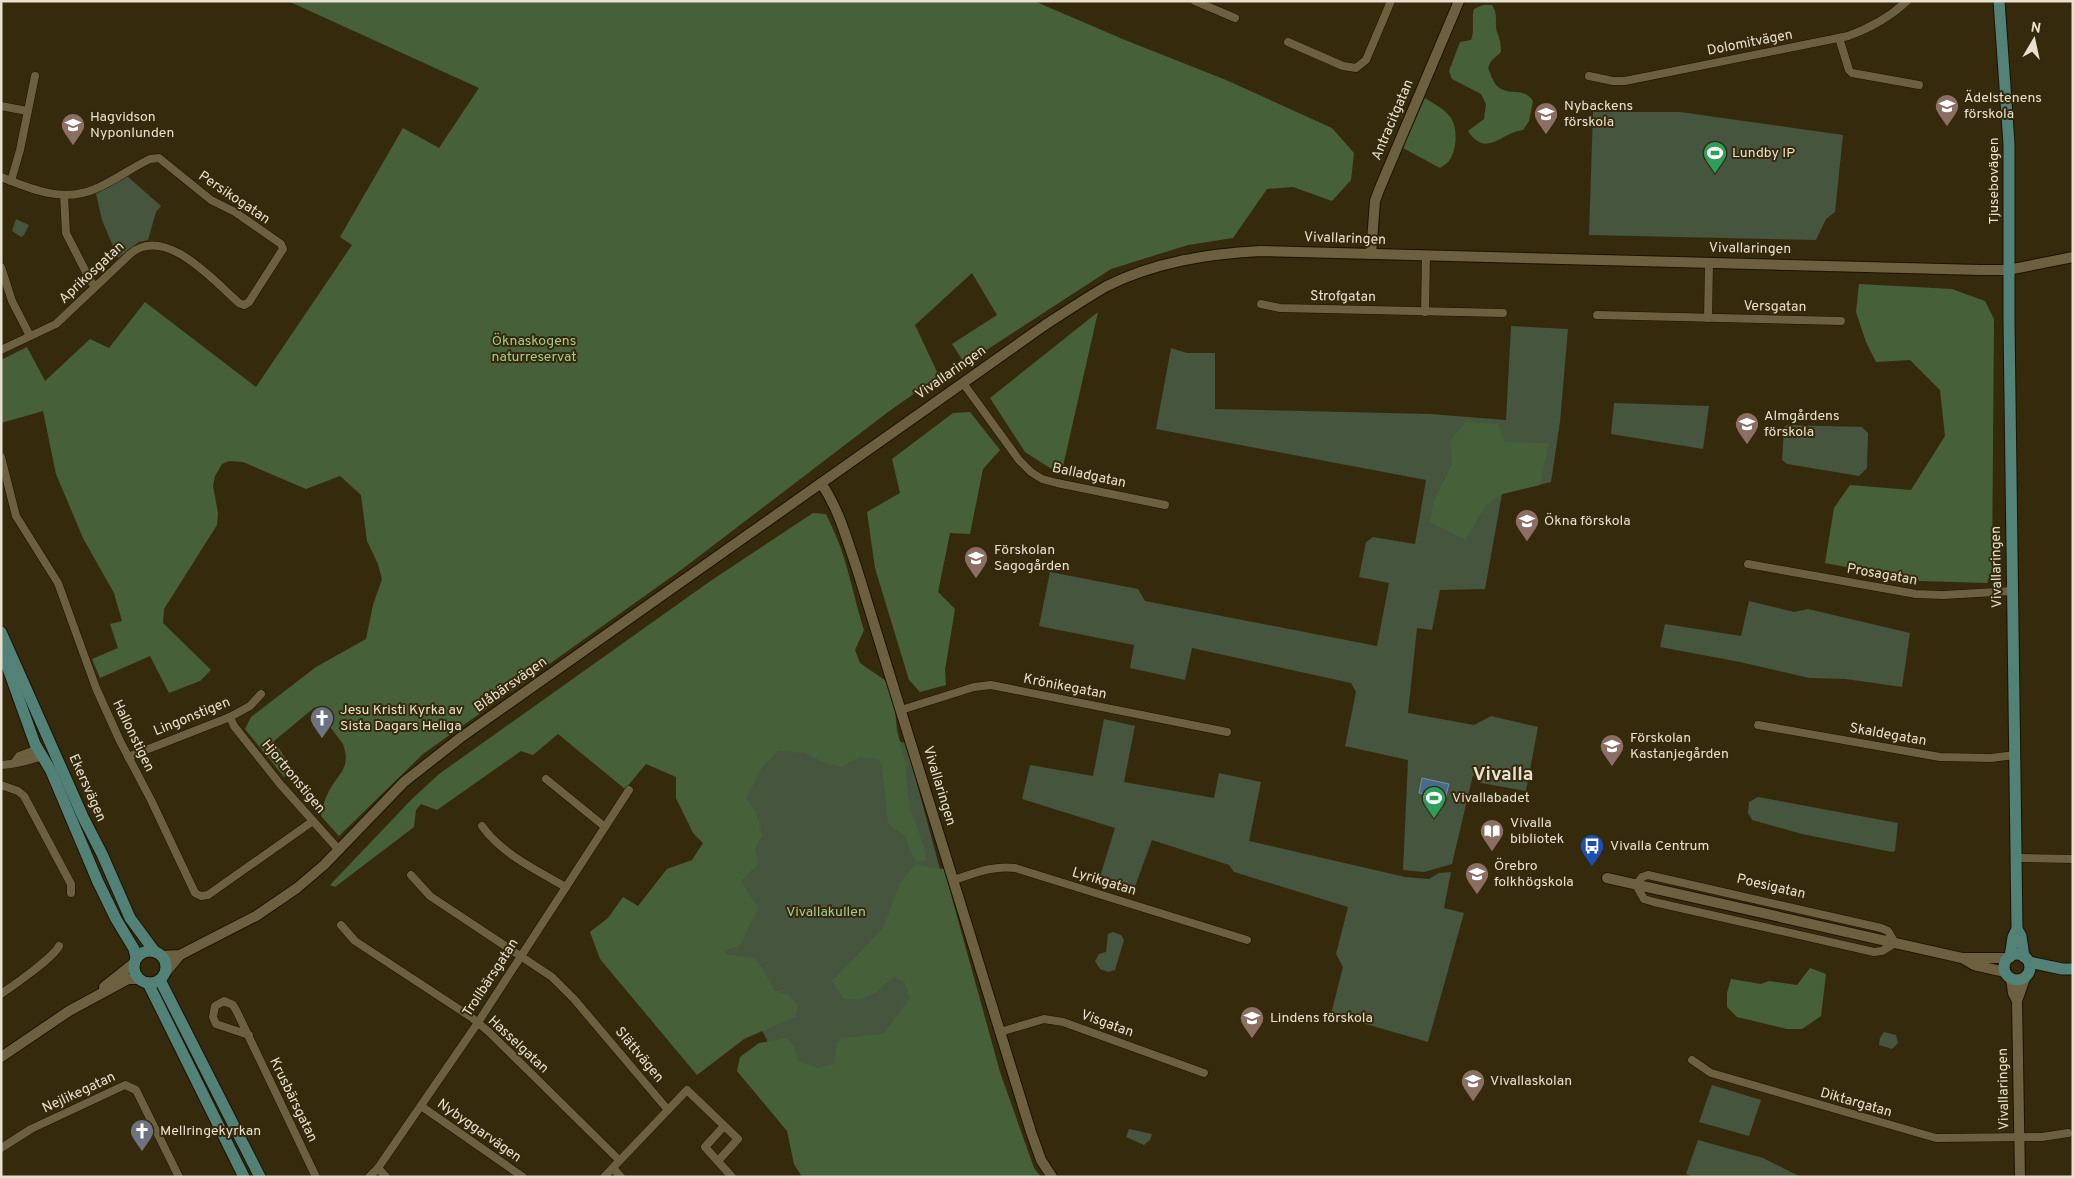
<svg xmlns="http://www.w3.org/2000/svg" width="2074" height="1178" font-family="Overpass,sans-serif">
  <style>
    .green { fill: #45553e }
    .forest { fill: #46613a }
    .water { fill: #466c8d; stroke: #778fa1 }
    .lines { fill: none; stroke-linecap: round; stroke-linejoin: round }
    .minor-casing { stroke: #1b1200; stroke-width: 9 }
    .tertiary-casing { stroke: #1b1200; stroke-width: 12 }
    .secondary-casing { stroke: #1b1200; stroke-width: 13 }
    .minor { stroke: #6d6041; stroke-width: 8 }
    .tertiary { stroke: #6d6041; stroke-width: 10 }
    .secondary { stroke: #528177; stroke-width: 11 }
    .labels { text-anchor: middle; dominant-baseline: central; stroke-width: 4; stroke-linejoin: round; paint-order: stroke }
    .street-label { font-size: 14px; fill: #e8e1d0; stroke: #362a0c }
    .poi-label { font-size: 14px; fill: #e8e1d0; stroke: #362a0c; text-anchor: start }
    .park-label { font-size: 14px; fill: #a1cd8e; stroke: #362a0c }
    .district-label { font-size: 19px; font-weight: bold; fill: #e8e1d0; stroke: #362a0c }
  </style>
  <rect width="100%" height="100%" fill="#362a0c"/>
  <g class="green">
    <path d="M1593,112H1680L1843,135L1835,212L1826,219L1816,240L1589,235Z"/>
    <path d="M127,176L161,206L156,212L148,240L139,242L118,258L102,220L96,194Z"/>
    <path d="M16,219L29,225L24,235L21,237L12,231Z"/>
    <path d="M1511,326L1568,329L1560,422L1551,482L1502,494L1485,589L1440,590L1432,630L1417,628L1408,713L1474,725L1491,716L1538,727L1526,791L1481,783L1473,775L1452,864L1424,872L1403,870L1408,760L1345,746L1356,692L1351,683L1192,648L1185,680L1130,668L1134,645L1039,626L1050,572L1138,589L1145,601L1377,646L1389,583L1359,577L1366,542L1373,537L1415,544L1426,480L1156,429L1171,348L1187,353H1215V409L1430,414L1506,420Z"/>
    <path d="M1614,403L1709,406L1703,449L1611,434Z"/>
    <path d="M1787,425L1862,427L1868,433L1867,468L1859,476L1787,464L1782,460L1784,427Z"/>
    <path d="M1749,601L1794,612L1808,609L1910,633L1902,687L1846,679L1809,678L1740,662L1660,647L1665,624L1741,636Z"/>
    <path d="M1104,719L1135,726L1124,782L1214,798L1219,773L1261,782L1249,841L1405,877L1429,879L1439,873L1451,872L1444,908L1464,913L1428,1042L1331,1014L1343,967L1336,954L1348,907L1234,872L1229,865L1152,840L1133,892L1099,880L1115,828L1022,799L1030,765L1093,776Z"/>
    <path d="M860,732L906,743L944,884L947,1012L828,1091L781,1068L748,1003L702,957L753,746Z"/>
    <path d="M1758,797L1898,823L1895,851L1892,852L1802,834L1752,820L1748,813L1749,802Z"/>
    <path d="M1113,932L1121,935L1124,940L1115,970L1108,972L1100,969L1095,961L1099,954L1106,952L1108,934Z"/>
    <path d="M1884,1032L1896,1035L1898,1043L1892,1049L1879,1045L1880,1038Z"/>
    <path d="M1712,1085L1761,1100L1749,1136L1699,1122Z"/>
    <path d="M1129,1129L1152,1134L1150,1140L1144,1145L1126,1137Z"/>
    <path d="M1698,1140L1763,1158L1801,1177H1694L1686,1174Z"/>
  </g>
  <g class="forest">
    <path d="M288,1H1034L1125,40L1226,80L1332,128L1354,153L1351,180L1332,201L1293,187L1267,189L1233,238L1188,245L1111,269L965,364L952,344L997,315L972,273L915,325L939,376L888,412L681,570L423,754L339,836L321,816C323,809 324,800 328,793C337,774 352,769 343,744L315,707L274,741L293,770L284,777L245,729L251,717L316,667L366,639L373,605L382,579L378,564L367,541L361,495L340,476L306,489L243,462L229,461L222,464L215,476L213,486L218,513L217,525L164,609L163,623L211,670L200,681L169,693L150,656L100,678L92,659L118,648L110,624L122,621L114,593L83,538L56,474L43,411L1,423V360L27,347L45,381L90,339L109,348L145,302L256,387L352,245L340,237L403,128L439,148L479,88Z"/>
    <path d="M1483,5H1492C1499,16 1494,21 1497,32C1500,40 1501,44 1501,52L1491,61L1488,68C1490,73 1493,82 1497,86C1509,97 1523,86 1533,101L1529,121L1523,130C1501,132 1487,159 1468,131L1484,119L1486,104L1481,94L1452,79L1449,71L1460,42L1471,40C1475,30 1471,20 1474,9Z"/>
    <path d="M1425,98C1434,104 1445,109 1451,118C1458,129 1457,150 1449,161C1447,164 1442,166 1440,168L1403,148Z"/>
    <path d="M1859,284L1952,289L1985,301L1994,319L1992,570L1987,583L1920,581L1825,563L1834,508L1850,485L1911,490L1945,436L1940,390L1910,360L1876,362L1866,342L1856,312Z"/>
    <path d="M1098,312L1061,475L1025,452L990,398Z"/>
    <path d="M970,412L1000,450L983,469L970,534L950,533L938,592L955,609L945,670L946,685L920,692L909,680L875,568L867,512L900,493L892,459L953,413Z"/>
    <path d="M1466,422L1498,424L1505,442L1549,443L1540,485L1502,494L1486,505L1465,540L1430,522L1434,500L1452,465L1451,439Z"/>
    <path d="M813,513L826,514C831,525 836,535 840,546C850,574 855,602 864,630L855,650L860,663L886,681L895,710L897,730L905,762L909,805L924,847L926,860L918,862L911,855L905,836L888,824L882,767L879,759L860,757L842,767L822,762L805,753L778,751L762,767L746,799L756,812L762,835L755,850L758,865L741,881L758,908L739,947L725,950V954L754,958L765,972L774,990L789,995L798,1006L795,1017L744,1039L697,1075L600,959L590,932L608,918L623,897L638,906L667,869L692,860L703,843L693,833L676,798V777L646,764L625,789L558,734L533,755L521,751L437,810L421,804L416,810L414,827L335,887L330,885L411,800L439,774L709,582Z"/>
    <path d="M915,865L944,869L1000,1072L1034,1168L1041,1177H802L794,1164L787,1131L737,1071L740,1057L759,1043L788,1038L794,1047L799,1061L818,1068L834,1064L837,1044L841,1038L883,1034L910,998L904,982L894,977C879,990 865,1004 843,998L832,981L883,928L900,883Z"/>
    <path d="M1810,968L1826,974L1821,1016L1802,1029H1787L1737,1017L1727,1007V993L1731,979L1761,984L1769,981L1797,985Z"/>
  </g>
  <path class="water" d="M1422,778L1449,784L1445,799L1419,793Z"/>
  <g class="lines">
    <g class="minor-casing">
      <g id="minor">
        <path d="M1195,1L1235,18"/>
        <path d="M1839,38L1849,70L1852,73L1919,85"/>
        <path d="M1288,42L1343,66L1356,68L1366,60L1391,1"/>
        <path d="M1589,76L1613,81H1625L1848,36C1870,28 1890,17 1907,1"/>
        <path d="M1,106L27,111"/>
        <path d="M1,177C31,189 63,203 95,189C114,181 131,168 150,159L159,158L211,200L235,212L281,244L283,249L249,302L244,305L239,303C214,281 165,224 130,254L56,324L1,350"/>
        <path d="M11,181L20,150L35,76"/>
        <path d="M64,195L66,233L90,280L95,287"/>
        <path d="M1,267L12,301L30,336"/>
        <path d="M1261,304L1280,308L1503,313"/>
        <path d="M1425,312L1426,256"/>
        <path d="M1597,315L1841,321"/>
        <path d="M1708,318L1709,263"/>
        <path d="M963,383L1019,460L1031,472L1042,479L1057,483L1165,505"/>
        <path d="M1,457L16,516L58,583L96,688L120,741L151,800L195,893L201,896L208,895L313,821"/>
        <path d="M1748,564L1916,594L1943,595L2013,591"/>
        <path d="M901,710L974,687L991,685L1227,732"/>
        <path d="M230,717L234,726L280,784L339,850"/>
        <path d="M1758,725L1940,757L1991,758L2015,755"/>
        <path d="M128,757L230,717L250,706L261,694"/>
        <path d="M14,763L19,756L38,749"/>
        <path d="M1,765C16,764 28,761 42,756"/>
        <path d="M546,779L605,827"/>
        <path d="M1,785L18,791L24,796L71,884V893"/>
        <path d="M482,826C502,854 536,870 566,887"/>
        <path d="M2016,858L2073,859"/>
        <path d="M411,875L430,896L552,977L574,999L668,1110L604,1177"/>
        <path d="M1648,875L1881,928L1888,931L1895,943L1882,951L1874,952L1654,902L1644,899L1636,885L1642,877Z"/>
        <path d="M953,880C973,874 993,865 1015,868L1247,940"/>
        <path d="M341,925L355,941L471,1017L489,1032L619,1160"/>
        <path d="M1,994C13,986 54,957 59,946"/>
        <path d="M1000,1032L1044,1019L1063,1022L1204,1073"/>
        <path d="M249,1035L216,1024L213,1017L215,1006L224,1001L233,1005L237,1012L316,1177"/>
        <path d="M1692,1060L1711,1073L1936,1138L2042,1137L2068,1133"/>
        <path d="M421,1106L523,1177"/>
        <path d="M668,1110L687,1090L738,1139L718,1161"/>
        <path d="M724,1126L705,1147L732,1177"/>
        <path d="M1,1148L31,1129L125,1085L136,1090L179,1177"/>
        <path d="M378,1168L386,1177"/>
        <path d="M613,1168L621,1177"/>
        <path d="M369,1177L378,1168L477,1024L629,790"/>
      </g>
    </g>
    <g class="tertiary-casing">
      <g id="tertiary">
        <path d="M1371,254L1375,201L1379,190L1459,1"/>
        <path d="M821,483C839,509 847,540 857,569L1031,1132L1041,1160L1052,1177"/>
        <path d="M1607,878L1962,958L1974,965L2005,972"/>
        <path d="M161,956L180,955L256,916L297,888L324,865L404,782L460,738L1045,325C1065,312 1086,298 1107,286C1155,262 1207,254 1260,251L1981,270H2008L2073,257"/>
        <path d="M1962,958H2008"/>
        <path d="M165,973L180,955"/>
        <path d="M2011,978L2013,993L2017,1001L2020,1177"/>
        <path d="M104,987L134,963"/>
        <path d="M2017,1001L2025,978"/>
        <path d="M1,1057L69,1011L128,979H139"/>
      </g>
    </g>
    <g class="secondary-casing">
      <g id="secondary">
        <path d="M1999,1L2009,144V322L2017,929L2013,937L2010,957"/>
        <path d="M1,632L83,817L102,854L130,918L155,952"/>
        <path d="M1,649L35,744L51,771L98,882L116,919L134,949L136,958"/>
        <path d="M2017,929L2021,936L2024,957"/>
        <circle cx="150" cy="967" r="16"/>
        <circle cx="2017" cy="967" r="13"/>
        <path d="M2029,962L2062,969H2073"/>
        <path d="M160,980L260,1177"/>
        <path d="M148,983L244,1177"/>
      </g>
    </g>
    <use href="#minor" class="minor"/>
    <use href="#tertiary" class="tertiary"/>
    <use href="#secondary" class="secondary"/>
  </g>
  <defs>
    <g id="school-pin" transform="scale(1.25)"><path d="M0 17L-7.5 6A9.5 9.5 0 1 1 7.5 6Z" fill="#8d6e63" stroke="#362a0c"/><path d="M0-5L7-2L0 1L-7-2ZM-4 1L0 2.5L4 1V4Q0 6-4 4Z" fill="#fff"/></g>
    <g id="stadium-pin" transform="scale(1.25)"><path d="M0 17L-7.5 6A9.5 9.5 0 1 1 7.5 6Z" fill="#2e9e5b" stroke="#362a0c"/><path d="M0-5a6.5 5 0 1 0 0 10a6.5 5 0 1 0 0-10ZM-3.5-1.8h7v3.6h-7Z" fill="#fff"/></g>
    <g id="church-pin" transform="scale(1.25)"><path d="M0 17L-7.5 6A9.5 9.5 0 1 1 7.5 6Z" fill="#6b7280" stroke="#362a0c"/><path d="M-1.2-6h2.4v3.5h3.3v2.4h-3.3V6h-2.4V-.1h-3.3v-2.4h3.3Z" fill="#fff"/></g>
    <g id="library-pin" transform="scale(1.25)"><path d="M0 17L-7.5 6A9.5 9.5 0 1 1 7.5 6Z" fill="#8d6e63" stroke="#362a0c"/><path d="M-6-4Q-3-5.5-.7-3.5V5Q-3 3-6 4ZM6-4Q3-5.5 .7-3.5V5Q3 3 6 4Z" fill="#fff"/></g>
    <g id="bus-pin" transform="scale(1.25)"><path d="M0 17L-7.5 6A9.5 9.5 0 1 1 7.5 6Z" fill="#1a4fb4" stroke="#362a0c"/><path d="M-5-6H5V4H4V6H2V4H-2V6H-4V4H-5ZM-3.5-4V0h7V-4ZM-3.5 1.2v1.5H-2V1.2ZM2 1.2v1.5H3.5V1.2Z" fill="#fff"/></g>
    <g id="university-pin" transform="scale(1.25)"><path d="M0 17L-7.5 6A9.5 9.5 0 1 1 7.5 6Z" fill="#8d6e63" stroke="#362a0c"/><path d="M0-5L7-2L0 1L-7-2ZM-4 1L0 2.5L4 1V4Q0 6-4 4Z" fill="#fff"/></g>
  </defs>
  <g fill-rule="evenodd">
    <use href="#school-pin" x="1947" y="106"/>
    <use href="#school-pin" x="1546" y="114"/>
    <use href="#school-pin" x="73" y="125"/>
    <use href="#stadium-pin" x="1715" y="153"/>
    <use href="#school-pin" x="1747" y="424"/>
    <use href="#school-pin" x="1527" y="521"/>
    <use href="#school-pin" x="976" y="558"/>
    <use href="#church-pin" x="322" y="718"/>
    <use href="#school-pin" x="1612" y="746"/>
    <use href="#stadium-pin" x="1434" y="798"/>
    <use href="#library-pin" x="1492" y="831"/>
    <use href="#bus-pin" x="1592" y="846"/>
    <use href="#university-pin" x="1477" y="874"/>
    <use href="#school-pin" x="1252" y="1018"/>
    <use href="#school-pin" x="1473" y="1081"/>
    <use href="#church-pin" x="142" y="1131"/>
  </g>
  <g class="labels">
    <g class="street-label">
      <text transform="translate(1750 43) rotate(-11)">Dolomitvägen</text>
      <text transform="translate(1393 120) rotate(-67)">Antracitgatan</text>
      <text transform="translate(1994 181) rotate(-90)">Tjusebovägen</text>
      <text transform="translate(234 198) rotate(34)">Persikogatan</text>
      <text transform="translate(1345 239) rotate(2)">Vivallaringen</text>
      <text transform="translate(1750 249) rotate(1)">Vivallaringen</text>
      <text transform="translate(92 273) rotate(-43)">Aprikosgatan</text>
      <text transform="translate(1343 297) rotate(1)">Strofgatan</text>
      <text transform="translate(1775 307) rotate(1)">Versgatan</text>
      <text transform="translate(951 373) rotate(-35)">Vivallaringen</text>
      <text transform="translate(1089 476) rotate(12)">Balladgatan</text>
      <text transform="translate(1997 567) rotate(-91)">Vivallaringen</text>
      <text transform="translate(1882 575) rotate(10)">Prosagatan</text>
      <text transform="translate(511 685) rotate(-35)">Blåbärsvägen</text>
      <text transform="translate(1065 687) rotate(11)">Krönikegatan</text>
      <text transform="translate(192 717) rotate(-22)">Lingonstigen</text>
      <text transform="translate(1888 735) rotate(10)">Skaldegatan</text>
      <text transform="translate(133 736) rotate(64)">Hallonstigen</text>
      <text transform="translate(293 777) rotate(50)">Hjortronstigen</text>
      <text transform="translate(939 786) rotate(73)">Vivallaringen</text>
      <text transform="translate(87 788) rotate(66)">Ekersvägen</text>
      <text transform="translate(1104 882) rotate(17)">Lyrikgatan</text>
      <text transform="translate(1771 887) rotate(13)">Poesigatan</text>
      <text transform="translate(491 978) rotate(-57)">Trollbärsgatan</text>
      <text transform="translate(1107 1024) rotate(20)">Visgatan</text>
      <text transform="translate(518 1045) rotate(43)">Hasselgatan</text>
      <text transform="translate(639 1055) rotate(50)">Slättvägen</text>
      <text transform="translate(2004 1089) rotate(-91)">Vivallaringen</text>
      <text transform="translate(79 1093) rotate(-25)">Nejlikegatan</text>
      <text transform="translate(293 1100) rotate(64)">Krusbärsgatan</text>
      <text transform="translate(1856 1103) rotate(16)">Diktargatan</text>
      <text transform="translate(479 1131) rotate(35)">Nybyggarvägen</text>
    </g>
    <g class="poi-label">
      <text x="1964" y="98">Ädelstenens<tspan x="1964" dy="16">förskola</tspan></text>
      <text x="1564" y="106">Nybackens<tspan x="1564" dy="16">förskola</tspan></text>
      <text x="90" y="117">Hagvidson<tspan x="90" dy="16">Nyponlunden</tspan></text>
      <text x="1732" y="153">Lundby IP</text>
      <text x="1764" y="416">Almgårdens<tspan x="1764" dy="16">förskola</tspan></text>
      <text x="1544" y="521">Ökna förskola</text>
      <text x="994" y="550">Förskolan<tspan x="994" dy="16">Sagogården</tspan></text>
      <text x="340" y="710">Jesu Kristi Kyrka av<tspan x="340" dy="16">Sista Dagars Heliga</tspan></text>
      <text x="1630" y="738">Förskolan<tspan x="1630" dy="16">Kastanjegården</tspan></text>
      <text x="1452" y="798">Vivallabadet</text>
      <text x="1510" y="823">Vivalla<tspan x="1510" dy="16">bibliotek</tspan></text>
      <text x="1610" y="846">Vivalla Centrum</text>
      <text x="1494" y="866">Örebro<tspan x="1494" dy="16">folkhögskola</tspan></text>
      <text x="1270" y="1018">Lindens förskola</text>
      <text x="1490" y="1081">Vivallaskolan</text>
      <text x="160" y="1131">Mellringekyrkan</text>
    </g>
    <g class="park-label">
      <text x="534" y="341">Öknaskogens<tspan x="534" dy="16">naturreservat</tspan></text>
      <text x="826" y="912">Vivallakullen</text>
    </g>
    <g class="district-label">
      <text x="1503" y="775">Vivalla</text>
    </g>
  </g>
  <rect width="2074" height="1178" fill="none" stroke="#e8e1d0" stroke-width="5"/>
  <g transform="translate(2034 40) rotate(9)" stroke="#362a0c" stroke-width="4" paint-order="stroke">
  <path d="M0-4L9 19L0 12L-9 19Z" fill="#e8e1d0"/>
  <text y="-8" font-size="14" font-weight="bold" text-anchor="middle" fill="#e8e1d0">N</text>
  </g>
</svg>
